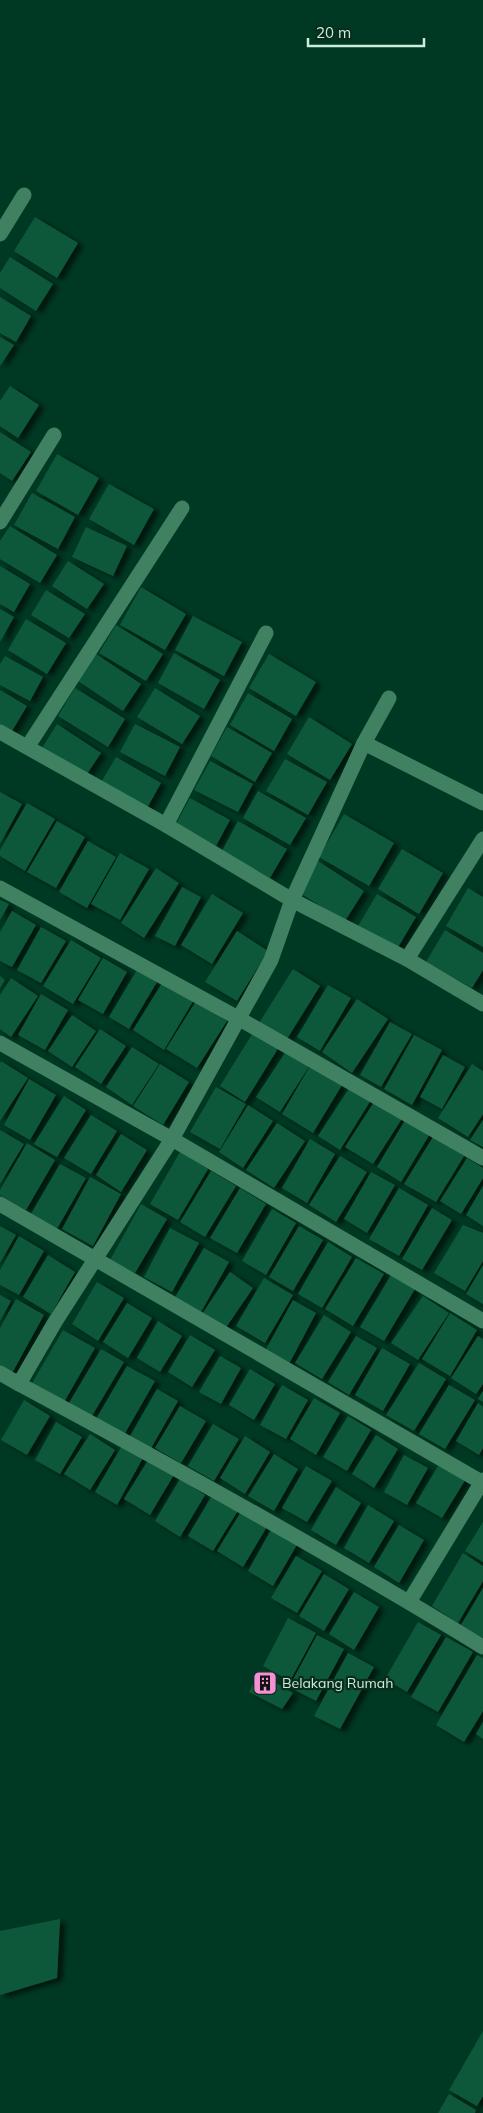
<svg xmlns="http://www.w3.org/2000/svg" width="483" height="2113" font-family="Mulish,sans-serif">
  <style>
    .building { fill: #0f593b; filter: url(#shadow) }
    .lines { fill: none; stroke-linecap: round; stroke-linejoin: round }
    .minor { stroke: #3f8161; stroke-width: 15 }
    .labels { text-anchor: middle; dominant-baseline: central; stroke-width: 4.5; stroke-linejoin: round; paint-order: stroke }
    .poi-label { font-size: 14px; fill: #ccedda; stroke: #082d1d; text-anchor: start }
  </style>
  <defs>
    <filter id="shadow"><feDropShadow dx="5.5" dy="3" stdDeviation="2.5" flood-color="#0009"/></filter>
  </defs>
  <rect width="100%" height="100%" fill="#003923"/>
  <g class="building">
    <path d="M35,217L78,243L57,278L14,251Z"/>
    <path d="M10,257L53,284L36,311L0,288V273Z"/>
    <path d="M0,297L31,316L16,342L0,333Z"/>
    <path d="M0,337L14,345L0,366Z"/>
    <path d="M10,386L39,405L18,438L0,426V401Z"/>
    <path d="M0,432L31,452L12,481L0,473Z"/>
    <path d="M57,454L99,478L78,515L36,491Z"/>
    <path d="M109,484L154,509L134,545L89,519Z"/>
    <path d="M32,493L75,517L58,549L14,525Z"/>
    <path d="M10,526L57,555L40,583L0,559V541Z"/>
    <path d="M86,527L127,546L113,576L72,557Z"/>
    <path d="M68,561L104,584L87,609L52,586Z"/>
    <path d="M0,566L30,584L14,612L0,604Z"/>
    <path d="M141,587L186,614L165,650L120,625Z"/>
    <path d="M46,590L85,614L69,638L31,615Z"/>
    <path d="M0,609L14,617L0,642Z"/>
    <path d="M193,616L242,642L224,676L175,650Z"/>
    <path d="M26,619L66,643L47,674L8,650Z"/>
    <path d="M116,625L163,654L146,681L99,653Z"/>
    <path d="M174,653L220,680L204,709L158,683Z"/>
    <path d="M96,654L141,684L123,711L78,681Z"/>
    <path d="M269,654L316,682L296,716L249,688Z"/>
    <path d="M5,656L43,677L30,701L0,685V664Z"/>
    <path d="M75,688L125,719L108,747L58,716Z"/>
    <path d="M155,688L200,716L182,744L137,717Z"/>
    <path d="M0,690L27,706L9,736L0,730Z"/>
    <path d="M248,693L292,719L274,751L230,725Z"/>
    <path d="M309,717L352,744L330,780L287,754Z"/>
    <path d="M57,724L101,753L85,777L42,748Z"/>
    <path d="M135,724L180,747L165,776L120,752Z"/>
    <path d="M227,727L272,753L255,782L211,756Z"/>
    <path d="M116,757L161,783L146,810L100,784Z"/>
    <path d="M285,759L327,782L308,815L266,791Z"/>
    <path d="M210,761L253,784L238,812L194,790Z"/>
    <path d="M258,791L306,818L290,845L243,818Z"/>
    <path d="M0,792L22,804L0,844Z"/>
    <path d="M190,798L230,820L216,846L176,824Z"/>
    <path d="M27,803L55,819L25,871L0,856V850Z"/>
    <path d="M344,814L394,843L369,886L319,857Z"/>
    <path d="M57,821L85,837L56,888L27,872Z"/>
    <path d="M238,821L287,849L270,878L222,851Z"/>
    <path d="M88,841L116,857L87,908L59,892Z"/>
    <path d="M402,849L443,873L419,914L378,889Z"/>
    <path d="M120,853L149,869L120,920L91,904Z"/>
    <path d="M318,861L364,891L345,921L298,892Z"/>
    <path d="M156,868L179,883L144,938L121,923Z"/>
    <path d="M182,887L201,897L175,946L155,936Z"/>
    <path d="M468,888L483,897V947L446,926Z"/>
    <path d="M212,894L243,913L212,964L181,945Z"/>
    <path d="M377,894L416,917L397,949L358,926Z"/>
    <path d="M0,900L9,904L0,920Z"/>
    <path d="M12,911L36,925L12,967L0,961V932Z"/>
    <path d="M41,927L66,941L41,983L17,970Z"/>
    <path d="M445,930L483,953V970L472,988L426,962Z"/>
    <path d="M237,931L268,951L237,1001L205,982Z"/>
    <path d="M71,940L101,958L73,1004L43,986Z"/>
    <path d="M103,958L127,972L103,1014L78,1000Z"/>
    <path d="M293,969L320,986L287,1039L259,1023Z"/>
    <path d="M137,970L157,982L129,1029L109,1017Z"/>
    <path d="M0,976L5,980L0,988Z"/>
    <path d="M11,978L38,996L11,1037L0,1029V995Z"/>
    <path d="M164,980L195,998L164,1050L133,1030Z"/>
    <path d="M328,985L351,998L320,1051L297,1037Z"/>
    <path d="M41,994L68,1010L45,1050L18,1035Z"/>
    <path d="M357,999L388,1019L352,1073L322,1052Z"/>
    <path d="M196,1001L227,1021L197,1068L166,1049Z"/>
    <path d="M72,1015L96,1031L72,1067L48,1051Z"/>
    <path d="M390,1022L412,1034L381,1087L360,1075Z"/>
    <path d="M100,1029L126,1046L101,1084L75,1067Z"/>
    <path d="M254,1031L279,1047L245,1102L220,1086Z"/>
    <path d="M414,1035L442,1050L412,1105L384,1089Z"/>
    <path d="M132,1047L159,1064L132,1105L106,1087Z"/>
    <path d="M287,1050L310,1065L280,1112L256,1097Z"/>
    <path d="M443,1055L465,1067L442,1109L420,1097Z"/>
    <path d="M1,1061L28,1078L0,1121V1063Z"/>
    <path d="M160,1064L189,1082L163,1125L133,1106Z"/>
    <path d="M472,1064L483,1071V1114L468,1137L438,1118Z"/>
    <path d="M310,1066L342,1085L313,1133L282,1114Z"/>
    <path d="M29,1079L56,1095L30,1140L4,1125Z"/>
    <path d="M216,1087L246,1104L220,1149L190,1132Z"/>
    <path d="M350,1087L371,1100L340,1150L318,1136Z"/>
    <path d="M64,1096L86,1110L57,1157L34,1144Z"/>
    <path d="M376,1099L403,1117L373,1164L345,1147Z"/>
    <path d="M248,1105L273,1121L243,1168L219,1152Z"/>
    <path d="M91,1115L117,1131L91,1174L64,1158Z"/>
    <path d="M407,1117L431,1132L401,1182L377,1167Z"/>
    <path d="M483,1120V1147L470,1140Z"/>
    <path d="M277,1123L305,1141L274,1188L246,1170Z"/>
    <path d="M0,1130L24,1144L0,1184Z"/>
    <path d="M121,1134L147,1150L121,1192L96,1175Z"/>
    <path d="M433,1137L464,1156L436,1202L404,1184Z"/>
    <path d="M310,1139L335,1154L307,1203L282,1188Z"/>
    <path d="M27,1143L55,1160L26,1210L0,1195V1190Z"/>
    <path d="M180,1152L208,1169L178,1220L150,1204Z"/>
    <path d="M340,1156L367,1172L336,1222L309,1205Z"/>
    <path d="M467,1158L483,1168V1178L461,1214L440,1201Z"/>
    <path d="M60,1164L86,1178L57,1229L31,1214Z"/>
    <path d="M211,1171L236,1186L205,1237L180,1222Z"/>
    <path d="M371,1172L395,1185L367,1233L344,1219Z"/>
    <path d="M90,1177L121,1194L93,1246L62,1229Z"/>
    <path d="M483,1186V1226L466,1215Z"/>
    <path d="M240,1188L266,1204L237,1253L210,1238Z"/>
    <path d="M399,1188L428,1205L399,1256L369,1239Z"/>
    <path d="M141,1204L167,1219L135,1273L110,1260Z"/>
    <path d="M432,1208L452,1220L422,1270L402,1259Z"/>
    <path d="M272,1209L296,1223L266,1275L242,1261Z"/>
    <path d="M463,1225L483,1233V1261L465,1291L434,1273Z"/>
    <path d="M0,1226L16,1235L0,1263Z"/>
    <path d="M299,1226L323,1240L293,1291L269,1277Z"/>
    <path d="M170,1228L199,1243L172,1292L144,1277Z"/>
    <path d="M19,1236L44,1251L19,1295L0,1285V1270Z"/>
    <path d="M328,1242L352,1257L322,1308L298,1294Z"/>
    <path d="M204,1248L229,1262L200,1314L174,1299Z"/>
    <path d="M48,1255L75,1272L51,1314L23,1297Z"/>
    <path d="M356,1258L384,1274L353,1326L325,1309Z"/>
    <path d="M483,1265V1304L466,1294Z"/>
    <path d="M230,1272L253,1288L225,1329L202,1314Z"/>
    <path d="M391,1275L415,1289L384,1341L360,1327Z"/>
    <path d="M264,1278L293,1295L265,1343L236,1326Z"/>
    <path d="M97,1282L124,1298L98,1341L72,1324Z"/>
    <path d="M0,1295L11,1301L0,1321Z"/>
    <path d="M423,1296L449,1313L418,1360L391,1343Z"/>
    <path d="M16,1299L44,1315L11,1375L0,1369V1328Z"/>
    <path d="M293,1300L316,1313L289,1364L265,1351Z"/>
    <path d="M127,1303L152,1318L128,1358L103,1342Z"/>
    <path d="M450,1313L477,1330L450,1376L422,1359Z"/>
    <path d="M324,1315L351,1332L322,1379L295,1363Z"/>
    <path d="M158,1321L182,1336L160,1372L137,1358Z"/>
    <path d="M63,1330L95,1348L63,1404L31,1385Z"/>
    <path d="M190,1335L215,1350L192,1387L168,1372Z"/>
    <path d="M356,1336L377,1348L349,1395L328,1382Z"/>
    <path d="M478,1336L483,1339V1384L476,1394L451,1378Z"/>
    <path d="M382,1348L410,1364L383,1411L355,1395Z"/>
    <path d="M101,1349L124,1362L92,1416L69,1403Z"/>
    <path d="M220,1356L241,1368L221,1404L199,1392Z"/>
    <path d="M419,1363L446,1379L414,1431L386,1415Z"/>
    <path d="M127,1366L155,1381L124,1435L96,1419Z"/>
    <path d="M250,1369L275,1384L254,1420L229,1405Z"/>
    <path d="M282,1385L308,1400L286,1439L260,1425Z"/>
    <path d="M449,1385L475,1400L445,1449L419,1434Z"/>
    <path d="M157,1389L178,1401L150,1450L129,1438Z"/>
    <path d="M483,1391V1402L478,1399Z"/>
    <path d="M314,1398L340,1413L316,1455L290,1439Z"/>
    <path d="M24,1400L50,1416L27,1455L1,1440Z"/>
    <path d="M478,1403L483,1407V1448L479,1455L456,1441Z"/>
    <path d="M180,1406L206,1421L181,1463L155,1448Z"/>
    <path d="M348,1416L371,1430L347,1471L323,1457Z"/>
    <path d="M56,1422L82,1437L60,1474L35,1460Z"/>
    <path d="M213,1424L239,1439L214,1481L188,1466Z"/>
    <path d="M90,1434L115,1450L90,1490L64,1474Z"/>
    <path d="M376,1435L398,1449L374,1488L352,1474Z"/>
    <path d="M245,1436L270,1452L245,1494L220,1478Z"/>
    <path d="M123,1444L144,1456L117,1505L95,1492Z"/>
    <path d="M274,1454L298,1469L274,1511L248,1496Z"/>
    <path d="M404,1455L428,1468L407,1505L384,1492Z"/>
    <path d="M150,1457L175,1473L150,1515L124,1499Z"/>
    <path d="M441,1461L467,1477L442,1518L416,1503Z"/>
    <path d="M306,1466L332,1481L307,1522L282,1508Z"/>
    <path d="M180,1479L205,1495L180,1537L155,1521Z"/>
    <path d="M336,1487L361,1503L336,1545L311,1530Z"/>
    <path d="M213,1494L239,1509L213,1551L188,1536Z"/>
    <path d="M368,1505L394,1521L369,1563L344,1548Z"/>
    <path d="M242,1510L268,1525L243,1567L217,1551Z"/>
    <path d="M483,1522V1562L465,1551Z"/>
    <path d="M399,1525L424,1540L399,1583L374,1567Z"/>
    <path d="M272,1528L298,1543L273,1586L248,1571Z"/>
    <path d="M463,1553L483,1566V1581L458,1623L432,1606Z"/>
    <path d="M296,1556L322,1571L297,1613L271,1598Z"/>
    <path d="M324,1574L349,1589L324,1631L299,1616Z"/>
    <path d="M483,1588V1638L461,1625Z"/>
    <path d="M354,1592L379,1607L354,1650L329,1634Z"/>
    <path d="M288,1618L316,1633L290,1681L263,1666Z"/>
    <path d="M418,1622L441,1635L407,1692L385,1679Z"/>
    <path d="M317,1635L344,1649L316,1701L289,1687Z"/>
    <path d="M446,1637L473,1652L438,1712L411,1697Z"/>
    <path d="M348,1653L374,1667L340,1729L314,1716Z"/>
    <path d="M477,1655L483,1658V1711L464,1742L436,1725Z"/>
    <path d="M259,1673L293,1693L282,1709L249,1692Z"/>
    <path d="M483,1722V1739L476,1734Z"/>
    <path d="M60,1919L57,1978L0,1995V1931Z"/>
    <path d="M483,2031V2096L477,2106L449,2090Z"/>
    <path d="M449,2094L476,2110L475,2113H438Z"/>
  </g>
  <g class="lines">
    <g class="minor">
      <path d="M0,234L24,195"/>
      <path d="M0,522L54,435"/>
      <path d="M0,732L166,825L292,900L407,959L483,1004"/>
      <path d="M364,743L483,803"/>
      <path d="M28,746L182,508"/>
      <path d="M166,825L266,633"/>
      <path d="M0,888L238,1018L483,1158"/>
      <path d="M407,959L483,839"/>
      <path d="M0,1043L172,1139L483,1321"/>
      <path d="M0,1204L483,1483"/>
      <path d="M0,1373L19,1384L55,1322L172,1139L271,960L292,900L364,743L389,698"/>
      <path d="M19,1384C176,1468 331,1554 483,1647"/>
      <path d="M409,1602L483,1480"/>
    </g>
  </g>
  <defs>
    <g id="building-square" transform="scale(1.25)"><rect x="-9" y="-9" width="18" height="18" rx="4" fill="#f491d3" stroke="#082d1d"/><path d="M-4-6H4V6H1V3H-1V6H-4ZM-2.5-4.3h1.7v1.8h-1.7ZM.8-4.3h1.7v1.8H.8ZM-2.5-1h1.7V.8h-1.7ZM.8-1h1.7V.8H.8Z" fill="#111"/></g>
  </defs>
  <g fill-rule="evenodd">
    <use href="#building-square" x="265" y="1683"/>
  </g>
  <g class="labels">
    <g class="poi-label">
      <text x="282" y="1683">Belakang Rumah</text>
    </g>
  </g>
  <path d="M308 38v8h116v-8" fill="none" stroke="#ccedda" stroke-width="2.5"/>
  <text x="316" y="38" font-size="15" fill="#ccedda" stroke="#082d1d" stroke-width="4" paint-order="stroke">20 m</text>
</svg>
